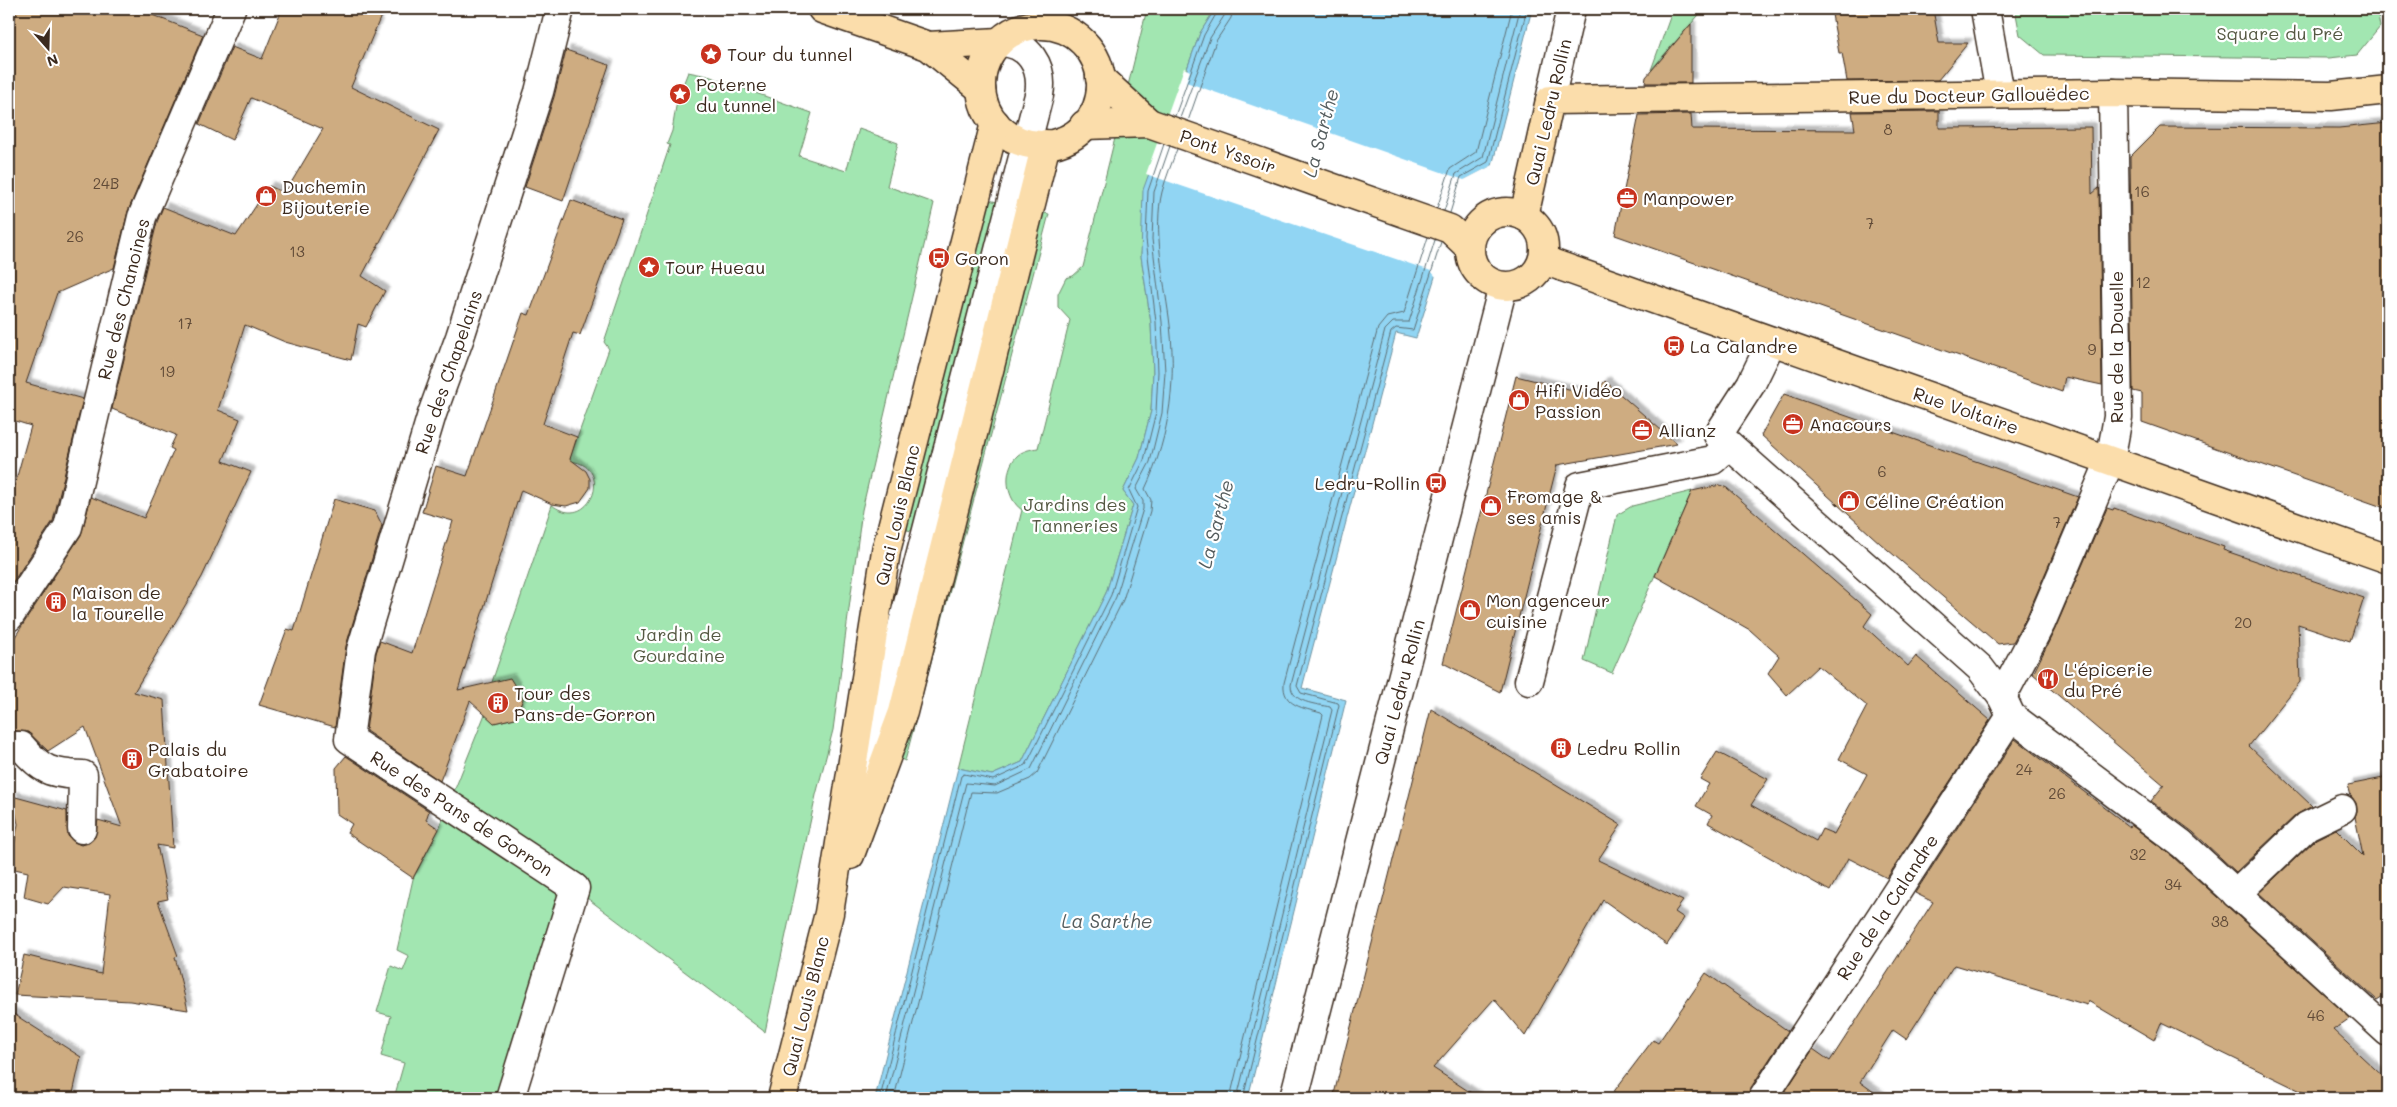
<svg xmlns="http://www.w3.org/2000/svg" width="2397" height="1107" font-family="Mali,sans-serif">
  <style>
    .green { fill: #a2e6b1; stroke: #6e8868 }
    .water { fill: #91d5f3; stroke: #6f919e }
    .pier { fill: #fff }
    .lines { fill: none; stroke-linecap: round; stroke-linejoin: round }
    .shore { stroke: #5d6e73; stroke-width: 1 }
    .building { fill: #ceac81; stroke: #3b2a1e; filter: url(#shadow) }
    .minor-casing { stroke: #3b2a1e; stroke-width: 31 }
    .major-casing { stroke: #3b2a1e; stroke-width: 31 }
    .minor { stroke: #fff; stroke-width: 28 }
    .major { stroke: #fbddab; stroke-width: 28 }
    .labels { text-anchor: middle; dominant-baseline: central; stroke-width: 4.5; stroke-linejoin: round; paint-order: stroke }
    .number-label { font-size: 15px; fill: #604a37 }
    .park-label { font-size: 18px; fill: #555943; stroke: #fff }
    .poi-label { font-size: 18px; fill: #3b2a1e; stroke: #fff; text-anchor: start }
    .street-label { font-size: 18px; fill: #3b2a1e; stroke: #fff }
    .water-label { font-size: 19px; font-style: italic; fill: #555d5e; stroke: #fff }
  </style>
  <defs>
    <filter id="shadow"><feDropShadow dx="4.5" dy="-4.5" stdDeviation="1" flood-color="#0004"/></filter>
  </defs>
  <rect width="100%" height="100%" fill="#fff"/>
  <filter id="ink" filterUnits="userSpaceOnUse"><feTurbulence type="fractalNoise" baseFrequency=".02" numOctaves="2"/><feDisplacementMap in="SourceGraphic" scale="10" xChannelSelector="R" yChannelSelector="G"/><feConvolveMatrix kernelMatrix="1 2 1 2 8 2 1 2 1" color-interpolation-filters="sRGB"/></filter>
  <g filter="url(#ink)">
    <g class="green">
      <path d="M1147,9H1215L1200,33L1149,173L1141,256L1151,323L1153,372L1151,411L1139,458L1123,491L1133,505L1106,593L1022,762L992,775L958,768L1022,510C1006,499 1003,471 1016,457C1021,451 1031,449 1038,448L1070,320L1058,307V294L1066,278L1073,276L1083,267Z"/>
      <path d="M1673,9H1704L1651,70Z"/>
      <path d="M2015,9H2377L2380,27L2357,55L2329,58L2044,55L2020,35Z"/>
      <path d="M688,72L708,76L812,113L799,156L846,171L859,129L898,143L887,186L934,203L862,510L833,730L816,795L765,1032L575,889L510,1098H394L404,1063L381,1056L391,1016L377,1012L391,966L403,971L409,956L397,950L413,879L439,829L485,714L494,723L515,718L523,699L492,682L552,505C591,534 616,464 569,461L609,349L604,342L605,339L670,145L667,144L672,131L677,100Z"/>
      <path d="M989,200L1001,203L912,531L907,530L905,514Z"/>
      <path d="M1040,212L1049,214L905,761L897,757Z"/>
      <path d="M1692,491L1612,673L1584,661L1617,515L1632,506Z"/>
    </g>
    <path class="water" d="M1215,9H1532L1492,166L1465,180L1416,338L1396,333L1302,688L1346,700L1248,1098H875L958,768L992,775L1022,762L1106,593L1133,505L1123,491L1139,458L1151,411L1153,372L1151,323L1141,256L1143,190L1200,33Z"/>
    <path class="pier" d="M1184,68L1190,71L1186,82L1464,180L1495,164L1494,168L1467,182L1437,278L1431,271L1146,174Z"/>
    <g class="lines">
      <g class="shore">
        <path d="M1175,116L1204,35L1219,9"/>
        <path d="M1180,118L1210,38L1224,16L1225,9"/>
        <path d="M1188,121L1216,41L1231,18L1233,9"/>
        <path d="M1437,208L1450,169L1476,152L1512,9"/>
        <path d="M1444,211L1456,174L1483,157L1520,9"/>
        <path d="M1450,213L1461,177L1488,162L1527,9"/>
        <path d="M880,1098L961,776L964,774L993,780L1026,765L1111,595L1137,507L1129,490L1144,460L1156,412L1158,372L1156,322L1146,239L1148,191L1164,144"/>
        <path d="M886,1098L966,783L995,786L1031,769L1116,597L1143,509V501L1136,489L1150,462L1162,413L1165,372L1162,322L1152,239L1154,192L1170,146"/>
        <path d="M894,1098L971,792L997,793L1030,779L1037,773L1123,600L1150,511L1151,500L1145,489C1171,434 1177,377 1169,317C1164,281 1153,228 1162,192C1166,177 1172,163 1177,149"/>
        <path d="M1230,1098L1323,715L1321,713C1304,708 1282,706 1284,683L1378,328L1387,317L1404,313L1428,237"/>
        <path d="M1237,1098L1332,710L1330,707C1317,704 1291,703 1291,685L1385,330L1393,322H1409L1435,240"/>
        <path d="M1243,1098L1339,705L1338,703L1301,693L1297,686L1391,332L1396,328L1413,330L1441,242"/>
      </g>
    </g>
    <g class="building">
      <path d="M17,9H137L203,35L128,211L114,268L57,293L26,383L83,399L53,521L13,582L9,579V505L31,426L9,419V38Z"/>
      <path d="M282,9H384L351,87L439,130L362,276L385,291L366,327L358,324L351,360L285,342L245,325L218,410L240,419L223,461L251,472L202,577L134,692L164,700L173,848L157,845L168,899L158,901L178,956L175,957L188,1010L130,1001L15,995L24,955L101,974L110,894L64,887L48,904L24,897L28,872L10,868L18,824L12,796L67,811L68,836L74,842L81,845L89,843L95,837L98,820L122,827L85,727L48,751L28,732L9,730V646L81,535L91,497L144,518L174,450L170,448L176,435L112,409L157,222L163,207L236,236L269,186L285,193L323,129L251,98L232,140L199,124L232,47L262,59Z"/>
      <path d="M1831,9H1933L1939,43H1968L1938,80L1847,81L1842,53H1839Z"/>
      <path d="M1691,24V83H1645L1646,77Z"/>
      <path d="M566,50L609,65L563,201L525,187L554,97Z"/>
      <path d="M1939,111V128L2091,127L2092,194L2099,188L2102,385L2065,377L2062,392L1615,235L1639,115L1691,114L1692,129L1855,130L1852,112Z"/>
      <path d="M2388,123V509L2142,422V393L2133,391L2130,157L2160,127L2339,128Z"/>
      <path d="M571,200L622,219L580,335L573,333L543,424L577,437L570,459L586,471L590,479V488L580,502L566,506L552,504L521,490L458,690L510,678L523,699L515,718L494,723L470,701L440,781L366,731L376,653L380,641L412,653L453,521L422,512L436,466L467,476L523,313L529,315Z"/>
      <path d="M1516,376L1593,395L1605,381L1677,444L1557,465L1500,692L1443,663Z"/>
      <path d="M1784,394L2078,497L2027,616L2013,642L1998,644L1881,544L1761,435Z"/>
      <path d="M1720,485L1727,488L1872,614L1864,626L1908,666L1916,656L1990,720L1887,878L1848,858L1830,891L1708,823L1712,815L1696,806L1709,784L1700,779L1717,752L1768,779L1751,805L1816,841L1822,829L1834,834L1867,774L1839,759L1867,706L1818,666L1787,695L1768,673L1779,656L1750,630L1655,576L1692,491Z"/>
      <path d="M334,499L375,511L382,525L346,646L335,727L259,705L287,629L294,631Z"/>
      <path d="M2107,508L2113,510L2114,508L2224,547L2223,550L2364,598L2350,641L2298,624L2300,682L2249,746L2312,806L2296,815L2236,872L2193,832L2151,801L2164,785L2033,674L2055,629Z"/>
      <path d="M1431,709L1621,825L1598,860L1683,901L1675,912L1684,918L1667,945L1603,900L1525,1036L1494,999L1433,1068L1479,1098H1333Z"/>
      <path d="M2015,739L2130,827L2131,825L2172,856L2350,1018L2333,1030L2388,1081V1098H2315L2161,1023L2154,1040L2088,1001L2087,1005L1954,965L1906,1039L1893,1030L1860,1082L1882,1098H1781L1813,1049L1830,1061L1889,970L1933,902L1915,893Z"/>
      <path d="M346,756L429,811L426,820L439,829L413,878L347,833L352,824L337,814L336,768Z"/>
      <path d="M2388,777V993L2377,1000L2259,893L2316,839L2336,829L2363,856L2355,817L2357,811L2356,803L2351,796L2348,785Z"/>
      <path d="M1706,973L1788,1031L1750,1089L1748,1098H1609L1653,1040L1658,1043Z"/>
      <path d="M9,1011L81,1057L72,1098H9Z"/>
    </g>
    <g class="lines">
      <g class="minor-casing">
        <g id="minor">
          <path d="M1985,9L2000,94"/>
          <path d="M1550,100L1571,9"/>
          <path d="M1772,341L1751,384L1718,435L1980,668L2002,697L2011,716L2182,844L2388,1032"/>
          <path d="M9,617L68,527L142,217L231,9"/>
          <path d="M1529,681L1580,486L1713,460L1729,445"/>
          <path d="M2002,697L2041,623L2110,461L2118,417L2113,93"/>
          <path d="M9,746H21C42,771 51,774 83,775L82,829"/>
          <path d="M857,802L1039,95C1044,67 1029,42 999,42"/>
          <path d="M2236,894L2307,826L2342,809"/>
          <path d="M510,1098L575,888L349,739L361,650L432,414L460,337L539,92L560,9"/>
          <path d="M1294,1098L1503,286"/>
          <path d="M1763,1098L2011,716"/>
        </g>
      </g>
      <g class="major-casing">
        <g id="major">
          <path d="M822,9L928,46L981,89"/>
          <circle cx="1041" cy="85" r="60"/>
          <path d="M928,46L999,42"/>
          <path d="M1100,78L1149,123"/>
          <path d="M1084,125L1149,123L1450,229L1470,248"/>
          <circle cx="1507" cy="249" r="37"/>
          <path d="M1524,216L1550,100L2113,93L2331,96L2388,90"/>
          <path d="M1543,260L2388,559"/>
          <path d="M850,855L903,712L1046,144"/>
          <path d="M782,1098L829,913L886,551L995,123"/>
        </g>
      </g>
      <use href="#minor" class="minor"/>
      <use href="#major" class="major"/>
    </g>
  </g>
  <defs>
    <g id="sight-disc" transform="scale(1.125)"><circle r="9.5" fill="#c8321e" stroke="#fff"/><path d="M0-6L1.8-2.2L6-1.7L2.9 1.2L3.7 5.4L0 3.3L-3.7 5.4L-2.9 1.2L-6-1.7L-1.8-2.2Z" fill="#fff"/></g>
    <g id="shop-disc" transform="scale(1.125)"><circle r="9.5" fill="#c8321e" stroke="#fff"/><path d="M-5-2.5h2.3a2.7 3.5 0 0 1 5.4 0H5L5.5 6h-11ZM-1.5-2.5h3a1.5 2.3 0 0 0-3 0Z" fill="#fff"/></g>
    <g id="office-disc" transform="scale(1.125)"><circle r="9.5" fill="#c8321e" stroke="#fff"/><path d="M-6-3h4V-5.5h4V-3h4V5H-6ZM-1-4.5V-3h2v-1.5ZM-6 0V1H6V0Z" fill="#fff"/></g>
    <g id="bus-disc" transform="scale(1.125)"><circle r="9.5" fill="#c8321e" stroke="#fff"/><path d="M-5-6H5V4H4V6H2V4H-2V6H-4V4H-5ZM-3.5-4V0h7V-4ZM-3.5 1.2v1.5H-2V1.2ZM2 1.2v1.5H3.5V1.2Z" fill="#fff"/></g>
    <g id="building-disc" transform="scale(1.125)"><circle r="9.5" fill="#c8321e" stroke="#fff"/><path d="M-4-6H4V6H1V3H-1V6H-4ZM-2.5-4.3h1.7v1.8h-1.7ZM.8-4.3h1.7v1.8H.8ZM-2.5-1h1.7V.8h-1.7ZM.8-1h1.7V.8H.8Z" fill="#fff"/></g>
    <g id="restaurant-disc" transform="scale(1.125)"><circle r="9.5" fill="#c8321e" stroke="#fff"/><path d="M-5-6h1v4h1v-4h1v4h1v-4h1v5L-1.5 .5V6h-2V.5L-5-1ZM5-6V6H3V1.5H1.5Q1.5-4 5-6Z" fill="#fff"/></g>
  </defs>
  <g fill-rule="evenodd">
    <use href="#sight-disc" x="711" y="54"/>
    <use href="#sight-disc" x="680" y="94"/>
    <use href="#shop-disc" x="266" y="196"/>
    <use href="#office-disc" x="1627" y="198"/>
    <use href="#bus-disc" x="939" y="258"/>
    <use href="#sight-disc" x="649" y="267"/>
    <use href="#bus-disc" x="1674" y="346"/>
    <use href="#shop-disc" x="1519" y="400"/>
    <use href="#office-disc" x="1793" y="424"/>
    <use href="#office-disc" x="1642" y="430"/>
    <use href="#bus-disc" x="1436" y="483"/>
    <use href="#shop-disc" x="1849" y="501"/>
    <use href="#shop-disc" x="1491" y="506"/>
    <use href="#building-disc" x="56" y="602"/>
    <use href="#shop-disc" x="1470" y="610"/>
    <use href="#restaurant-disc" x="2048" y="679"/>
    <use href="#building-disc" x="498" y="703"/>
    <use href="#building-disc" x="1561" y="748"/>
    <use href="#building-disc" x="132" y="759"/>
  </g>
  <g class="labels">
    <g class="number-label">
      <text x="1888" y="129">8</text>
      <text x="106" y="183">24B</text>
      <text x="2142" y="191">16</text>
      <text x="1870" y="223">7</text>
      <text x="75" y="236">26</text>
      <text x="297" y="251">13</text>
      <text x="2143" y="282">12</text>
      <text x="185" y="323">17</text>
      <text x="2092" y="349">9</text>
      <text x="167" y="371">19</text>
      <text x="1882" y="471">6</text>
      <text x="2057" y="522">7</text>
      <text x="2243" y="622">20</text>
      <text x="2024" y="769">24</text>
      <text x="2057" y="793">26</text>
      <text x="2138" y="854">32</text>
      <text x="2173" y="884">34</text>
      <text x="2220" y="921">38</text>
      <text x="2316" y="1015">46</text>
    </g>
    <g class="park-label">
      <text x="2280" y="33">Square du Pré</text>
      <text x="1075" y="504">Jardins des<tspan x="1075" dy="21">Tanneries</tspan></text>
      <text x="679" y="634">Jardin de<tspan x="679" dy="21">Gourdaine</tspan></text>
    </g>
    <g class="poi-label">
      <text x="727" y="54">Tour du tunnel</text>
      <text x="696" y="84">Poterne<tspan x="696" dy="21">du tunnel</tspan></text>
      <text x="282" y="186">Duchemin<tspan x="282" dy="21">Bijouterie</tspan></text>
      <text x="1643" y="198">Manpower</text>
      <text x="955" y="258">Goron</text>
      <text x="665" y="267">Tour Hueau</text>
      <text x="1690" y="346">La Calandre</text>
      <text x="1535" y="390">Hifi Vidéo<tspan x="1535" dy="21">Passion</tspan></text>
      <text x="1809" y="424">Anacours</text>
      <text x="1658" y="430">Allianz</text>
      <text x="1420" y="483" text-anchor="end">Ledru-Rollin</text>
      <text x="1507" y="496">Fromage &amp;<tspan x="1507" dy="21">ses amis</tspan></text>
      <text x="1865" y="501">Céline Création</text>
      <text x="72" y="592">Maison de<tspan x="72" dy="21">la Tourelle</tspan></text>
      <text x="1486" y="600">Mon agenceur<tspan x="1486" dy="21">cuisine</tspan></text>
      <text x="2064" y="669">L'épicerie<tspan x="2064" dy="21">du Pré</tspan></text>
      <text x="514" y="693">Tour des<tspan x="514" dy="21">Pans-de-Gorron</tspan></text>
      <text x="1577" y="748">Ledru Rollin</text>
      <text x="148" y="749">Palais du<tspan x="148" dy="21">Grabatoire</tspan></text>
    </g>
    <g class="street-label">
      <text transform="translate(1969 95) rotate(-1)">Rue du Docteur Gallouëdec</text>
      <text transform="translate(1548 112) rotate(-77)">Quai Ledru Rollin</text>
      <text transform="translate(1228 151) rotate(19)">Pont Yssoir</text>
      <text transform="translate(123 299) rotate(-76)">Rue des Chanoines</text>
      <text transform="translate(2116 347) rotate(-90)">Rue de la Douelle</text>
      <text transform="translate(448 372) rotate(-71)">Rue des Chapelains</text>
      <text transform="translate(1966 410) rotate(19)">Rue Voltaire</text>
      <text transform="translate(897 515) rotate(-77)">Quai Louis Blanc</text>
      <text transform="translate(1399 692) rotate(-75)">Quai Ledru Rollin</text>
      <text transform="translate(462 813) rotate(33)">Rue des Pans de Gorron</text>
      <text transform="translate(1887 907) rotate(-57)">Rue de la Calandre</text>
      <text transform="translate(805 1006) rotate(-76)">Quai Louis Blanc</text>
    </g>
    <g class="water-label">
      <text transform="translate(1320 133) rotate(-75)">La Sarthe</text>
      <text transform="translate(1215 524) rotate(-75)">La Sarthe</text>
      <text x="1107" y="920">La Sarthe</text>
    </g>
  </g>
  <rect width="2397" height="1107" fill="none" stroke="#fff" stroke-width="30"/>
  <rect x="15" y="15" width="2367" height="1077" fill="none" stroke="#3b2a1e" stroke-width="2" filter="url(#ink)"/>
  <g transform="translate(48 48) rotate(160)" stroke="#ffffff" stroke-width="4" paint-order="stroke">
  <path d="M0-4L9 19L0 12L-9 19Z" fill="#3b2a1e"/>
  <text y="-8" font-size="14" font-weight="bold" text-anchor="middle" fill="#3b2a1e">N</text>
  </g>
</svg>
